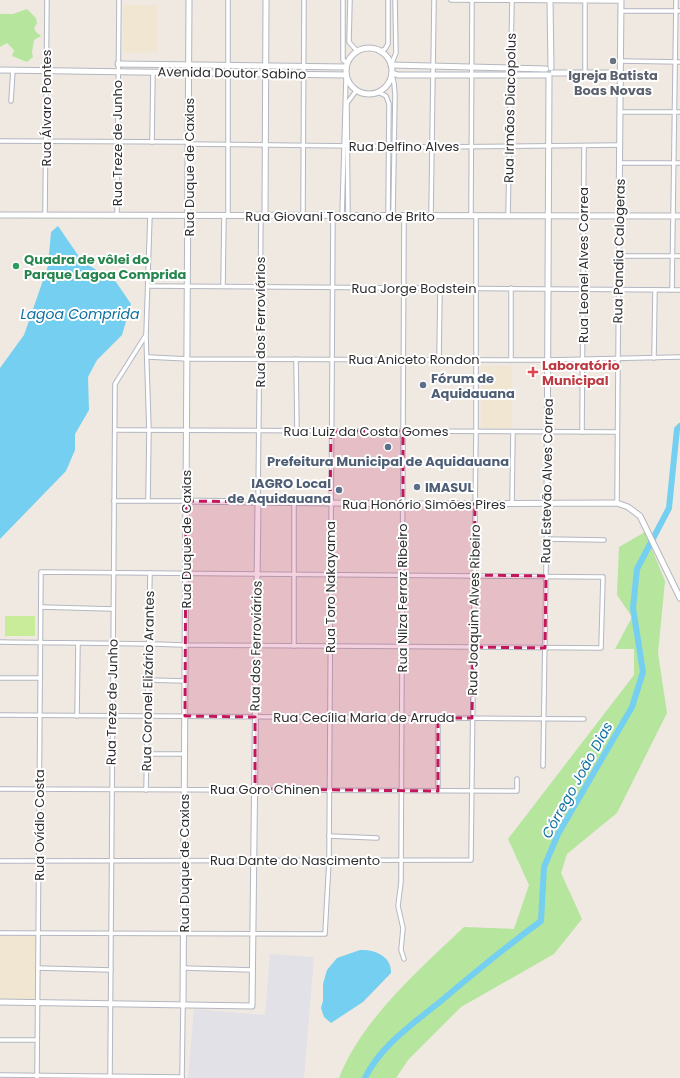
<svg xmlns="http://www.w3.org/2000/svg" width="680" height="1078" font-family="Poppins,sans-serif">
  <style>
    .industrial { fill: #e3e1e8 }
    .education { fill: #f0e6d1 }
    .green { fill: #b6e59e }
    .pitch { fill: #c9ec9a }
    .water { fill: #75cff0 }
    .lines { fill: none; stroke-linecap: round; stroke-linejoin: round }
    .river { stroke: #75cff0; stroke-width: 6 }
    .street-casing { stroke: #b4b7c1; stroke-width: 5.5 }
    .secondary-casing { stroke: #b4b7c1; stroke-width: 7 }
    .street { stroke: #fff; stroke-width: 3.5 }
    .secondary { stroke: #fff; stroke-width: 5 }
    .marked { fill: #c2185b; fill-opacity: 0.2; stroke: #c2185b; stroke-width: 3; stroke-dasharray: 8 5; stroke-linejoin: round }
    .worship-dot { fill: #6b7280; stroke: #fff; stroke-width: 1.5 }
    .leisure-dot { fill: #2e9e5b; stroke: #fff; stroke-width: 1.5 }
    .health-dot { fill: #e0444e; stroke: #fff; stroke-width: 1.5 }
    .service-dot { fill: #5c6f8a; stroke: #fff; stroke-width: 1.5 }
    .labels { text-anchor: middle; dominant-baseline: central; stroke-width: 4; stroke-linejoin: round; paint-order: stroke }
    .street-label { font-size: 13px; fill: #2e2e2e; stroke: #fff }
    .worship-label { font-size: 13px; font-weight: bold; fill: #5b616d; stroke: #fff }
    .leisure-label { font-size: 13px; font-weight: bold; fill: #27864d; stroke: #fff; text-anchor: start }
    .health-label { font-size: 13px; font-weight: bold; fill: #be3a42; stroke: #fff; text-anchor: start }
    .service-label { font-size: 13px; font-weight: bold; fill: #4e5e75; stroke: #fff; text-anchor: start }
    .water-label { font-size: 14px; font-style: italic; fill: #0d6fa3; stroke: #fff }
  </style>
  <rect width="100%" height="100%" fill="#efe9e1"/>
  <path class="industrial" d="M270,954L314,957L304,1078H188L194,1009L265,1015Z"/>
  <g class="education">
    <path d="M123,5H158V52L123,53Z"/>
    <rect x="481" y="366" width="31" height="62"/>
    <path d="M0,936H36V1000L0,1001Z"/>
  </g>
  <g class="green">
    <path d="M27,9L36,18L37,23L34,28L36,32L41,36L34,40L32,52L33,57L27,62L12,56L14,50L7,43L0,47V14H13Z"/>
    <path d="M645,532L665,581L658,653L667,713L617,813L567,854L561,873L582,919L554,954L461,1007L408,1060L396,1078H339C362,1019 419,970 464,927L514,929L529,885L508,839L634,675V649H615L632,617L617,595L619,547Z"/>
  </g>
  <rect class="pitch" x="5" y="616" width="30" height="20"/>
  <g class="water">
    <path d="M58,226L82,261L116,282L131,304L122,335L97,360L88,377L89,410L75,434V450L66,471L0,539V368L24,335L48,266L51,232Z"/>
    <path d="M360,950C374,949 392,956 391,973L363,1002L331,1023L324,1017L321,1008L323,1001V984L327,970L337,958Z"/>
  </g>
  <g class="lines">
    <path class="river" d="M365,1078C381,1045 414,1023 441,1001C474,973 507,946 541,921L544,867L558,834L632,707L643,672L633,608L637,569L669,508L677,429L680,426"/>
    <g class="street-casing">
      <g id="street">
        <path d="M343,0V60L347,63"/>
        <path d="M350,0L349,42L357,51"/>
        <path d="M451,0L621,1"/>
        <path d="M621,11H680"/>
        <path d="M380,51L385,49L388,44V0"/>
        <path d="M621,61L680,62"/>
        <path d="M391,65L396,53L395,0"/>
        <path d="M585,73V0"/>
        <path d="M392,75L394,83L395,95L393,216"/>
        <path d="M378,92L386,96L389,104L388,216"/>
        <path d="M11,101L13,70"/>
        <path d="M620,112H680"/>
        <path d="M0,141L187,142"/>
        <path d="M152,142L153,72"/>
        <path d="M188,144L433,147L620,145"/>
        <path d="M620,163H680"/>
        <path d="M45,215L47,0"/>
        <path d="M117,215L119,0"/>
        <path d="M228,215V0"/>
        <path d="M303,216L304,0"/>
        <path d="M342,216L346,78"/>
        <path d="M348,216L347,103L356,91"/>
        <path d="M404,216L401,882L398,906L403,928L401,950L404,959"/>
        <path d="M431,216L434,0"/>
        <path d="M471,216L472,0"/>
        <path d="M508,216L512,0"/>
        <path d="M619,256H680"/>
        <path d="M148,286L680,290"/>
        <path d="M223,286L224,215"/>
        <path d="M511,288V360"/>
        <path d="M672,290L676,0"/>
        <path d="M148,357L188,359L548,360L680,357"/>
        <path d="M654,358L655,290"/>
        <path d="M296,359L297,430"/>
        <path d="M439,359L440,288"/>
        <path d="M115,430L617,432"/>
        <path d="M582,432L584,146"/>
        <path d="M148,500L149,431L146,335L150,215"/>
        <path d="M114,501H186"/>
        <path d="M258,502L261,215"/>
        <path d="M617,503L619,216"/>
        <path d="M512,504L513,432"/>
        <path d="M546,539L604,540"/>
        <path d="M41,607L113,609"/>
        <path d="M0,642C62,643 124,643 186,645L601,648L603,577L41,572C40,741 38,909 37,1078"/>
        <path d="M294,646V503"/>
        <path d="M0,678H40"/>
        <path d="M148,680L185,681"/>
        <path d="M0,715L584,719"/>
        <path d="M77,716L78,643"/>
        <path d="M146,754H184"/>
        <path d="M543,766L547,504"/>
        <path d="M0,789L517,791V779"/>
        <path d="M146,790L150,573"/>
        <path d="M438,791V718"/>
        <path d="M329,836L377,838"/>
        <path d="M0,861L471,860L476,431V216"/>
        <path d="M0,933L325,934L329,860L333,216"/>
        <path d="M38,968L111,970"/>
        <path d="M183,968L253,970"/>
        <path d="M0,1040H37"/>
        <path d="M0,1075L182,1077"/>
        <path d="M110,1078L115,384L146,335"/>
        <path d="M182,1078L183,1006"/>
      </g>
    </g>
    <g class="secondary-casing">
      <g id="secondary">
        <path d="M550,0L551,68"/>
        <circle cx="369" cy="71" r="23"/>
        <path d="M118,64L346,67"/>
        <path d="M391,65L546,69"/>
        <path d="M0,70L346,75"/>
        <path d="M392,73L398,75H547"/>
        <path d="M553,73H621"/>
        <path d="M0,215L680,216"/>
        <path d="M265,215L266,0"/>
        <path d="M619,216L621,0"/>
        <path d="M186,501L403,504L617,503L628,507L640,516L680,598"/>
        <path d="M547,504L549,75"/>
        <path d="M0,1002L252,1006L258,502"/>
        <path d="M183,1006L189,0"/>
      </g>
    </g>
    <use href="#street" class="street"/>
    <use href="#secondary" class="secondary"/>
  </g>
  <path class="marked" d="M331,431H403V504H475L474,575L546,576L545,648L473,647L472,718H438V791L255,789V717L185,716L186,501L330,503Z"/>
  <circle class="worship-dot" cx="613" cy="61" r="4"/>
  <circle class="leisure-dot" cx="16" cy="266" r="4"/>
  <path class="health-dot" d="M531 366h4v4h4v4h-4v4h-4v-4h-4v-4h4z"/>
  <g class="service-dot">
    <circle cx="423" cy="385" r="4"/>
    <circle cx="388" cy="447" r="4"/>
    <circle cx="417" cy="487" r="4"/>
    <circle cx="339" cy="490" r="4"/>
  </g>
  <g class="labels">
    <g class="street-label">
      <text transform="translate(232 73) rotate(1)">Avenida Doutor Sabino</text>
      <text transform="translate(46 108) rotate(-90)">Rua Álvaro Pontes</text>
      <text transform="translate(510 108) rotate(-89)">Rua Irmãos Diacopolus</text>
      <text transform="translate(117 143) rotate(-90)">Rua Treze de Junho</text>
      <text x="404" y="146">Rua Delfino Alves</text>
      <text transform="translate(189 167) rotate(-90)">Rua Duque de Caxias</text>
      <text x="340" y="216">Rua Giovani Toscano de Brito</text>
      <text transform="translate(619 251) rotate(-89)">Rua Pandia Calogeras</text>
      <text transform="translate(583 265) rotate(-90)">Rua Leonel Alves Correa</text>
      <text x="414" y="288">Rua Jorge Bodstein</text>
      <text transform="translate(260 322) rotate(-90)">Rua dos Ferroviários</text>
      <text x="414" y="359">Rua Aniceto Rondon</text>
      <text x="366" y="431">Rua Luiz da Costa Gomes</text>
      <text transform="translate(547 481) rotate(-89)">Rua Estevão Alves Correa</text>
      <text x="424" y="504">Rua Honório Simões Pires</text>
      <text transform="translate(186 539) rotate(-90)">Rua Duque de Caxias</text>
      <text transform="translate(330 587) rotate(-90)">Rua Toro Nakayama</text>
      <text transform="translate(402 598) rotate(-90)">Rua Nilza Ferraz Ribeiro</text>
      <text transform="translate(474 610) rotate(-89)">Rua Joaquim Alves Ribeiro</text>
      <text transform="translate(256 646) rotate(-89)">Rua dos Ferroviários</text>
      <text transform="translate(148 681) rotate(-89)">Rua Coronel Elizário Arantes</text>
      <text transform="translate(112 702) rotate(-89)">Rua Treze de Junho</text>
      <text x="364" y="717">Rua Cecília Maria de Arruda</text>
      <text x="265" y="789">Rua Goro Chinen</text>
      <text transform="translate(39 825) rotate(-90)">Rua Ovídio Costa</text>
      <text x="295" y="860">Rua Dante do Nascimento</text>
      <text transform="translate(184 863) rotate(-90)">Rua Duque de Caxias</text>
    </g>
    <g class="worship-label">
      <text x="613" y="75">Igreja Batista<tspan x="613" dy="15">Boas Novas</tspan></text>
    </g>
    <g class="leisure-label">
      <text x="24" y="259">Quadra de vôlei do<tspan x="24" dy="15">Parque Lagoa Comprida</tspan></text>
    </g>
    <g class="health-label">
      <text x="542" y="365">Laboratório<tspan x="542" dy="15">Municipal</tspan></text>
    </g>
    <g class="service-label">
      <text x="431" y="378">Fórum de<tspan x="431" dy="15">Aquidauana</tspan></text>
      <text x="388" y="461" text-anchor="middle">Prefeitura Municipal de Aquidauana</text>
      <text x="331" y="483" text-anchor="end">IAGRO Local<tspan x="331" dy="15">de Aquidauana</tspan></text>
      <text x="425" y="487">IMASUL</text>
    </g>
    <g class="water-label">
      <text x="80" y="314">Lagoa Comprida</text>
      <text transform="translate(577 780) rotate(-61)">Córrego João Dias</text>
    </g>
  </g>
</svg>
